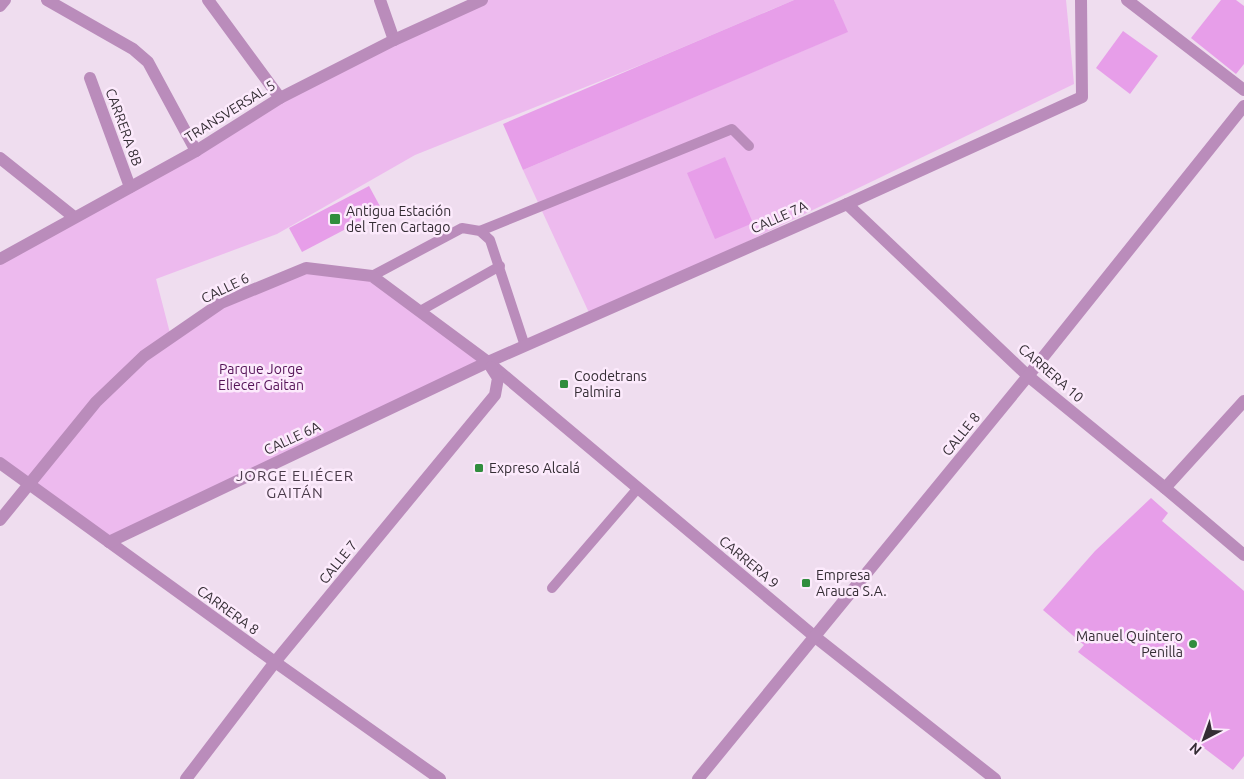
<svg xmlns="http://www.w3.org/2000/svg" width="1244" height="779" font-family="Ubuntu,sans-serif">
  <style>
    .green { fill: #edbaee }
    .building { fill: #e79ee9 }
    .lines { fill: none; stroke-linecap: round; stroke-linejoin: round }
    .lane { stroke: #ba8cbb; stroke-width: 10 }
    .street { stroke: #ba8cbb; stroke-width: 12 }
    .poi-dot { fill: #318d3e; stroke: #fceafc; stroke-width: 2 }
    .labels { text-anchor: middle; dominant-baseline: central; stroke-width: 5; stroke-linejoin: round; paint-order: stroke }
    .street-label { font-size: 14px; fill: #342d34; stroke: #fceafc }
    .poi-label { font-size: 14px; fill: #342d34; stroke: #fceafc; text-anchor: start }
    .park-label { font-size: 14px; fill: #541357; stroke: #fceafc }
    .neighbourhood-label { font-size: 15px; letter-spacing: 1px; fill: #4a3b4a; stroke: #fceafc }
  </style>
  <rect width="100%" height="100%" fill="#efddef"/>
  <g class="green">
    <path d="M482,0H794L648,62L415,155L277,234L156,279L171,337L221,303L306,268L372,276L488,362L109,542L0,462V259L280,98Z"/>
    <path d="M834,0H1066L1074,84L591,317L523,170L847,32Z"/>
  </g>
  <g class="building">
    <path d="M794,0H834L848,32L523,170L503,124Z"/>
    <path d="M1221,0H1236L1244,6V64L1236,74L1191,38Z"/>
    <path d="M1123,31L1158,56L1130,94L1096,68Z"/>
    <path d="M725,157L753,223L715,239L687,173Z"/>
    <path d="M369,186L382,210L302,252L289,228Z"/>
    <path d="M1151,498L1168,513L1162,521L1244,591V756L1233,770L1078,652L1084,645L1043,610L1095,551Z"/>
  </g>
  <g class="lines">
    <g class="lane">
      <path d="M480,231L732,129L749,146"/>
      <path d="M372,276L462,228L480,231L490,240L525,346"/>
      <path d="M420,311L500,266"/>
      <path d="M552,588L638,488"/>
    </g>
    <g class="street">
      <path d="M47,0L133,49L148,62L196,151"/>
      <path d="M208,0L280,98"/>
      <path d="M380,0L394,40"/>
      <path d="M1127,0L1244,90"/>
      <path d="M0,6L5,0"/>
      <path d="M90,78L130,187"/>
      <path d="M0,158L74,217"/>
      <path d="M847,204L1028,376L1165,488L1244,555"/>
      <path d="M0,259L196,151L280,98L394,40L482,0"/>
      <path d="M0,463L275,662L440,779"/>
      <path d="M1165,488L1244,401"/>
      <path d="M0,520L96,402L144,356L221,303L306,268L372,276L488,362L814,636L995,779"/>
      <path d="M109,542L488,362L847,204L1082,97L1081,0"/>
      <path d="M186,779L275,662L495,395L498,378L491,367"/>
      <path d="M698,779L1028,376L1244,106"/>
    </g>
  </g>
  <g class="poi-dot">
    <rect x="329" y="213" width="12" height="12" rx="2.5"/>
    <rect x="559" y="379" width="10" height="10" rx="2.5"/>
    <rect x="474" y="463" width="10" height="10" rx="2.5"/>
    <rect x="801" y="578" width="10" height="10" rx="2.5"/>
    <circle cx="1193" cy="644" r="5"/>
  </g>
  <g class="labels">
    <g class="street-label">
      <text transform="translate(230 111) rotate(-32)">TRANSVERSAL 5</text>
      <text transform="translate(124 127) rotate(70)">CARRERA 8B</text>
      <text transform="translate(779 217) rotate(-24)">CALLE 7A</text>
      <text transform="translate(225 288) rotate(-26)">CALLE 6</text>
      <text transform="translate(1051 373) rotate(41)">CARRERA 10</text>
      <text transform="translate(961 434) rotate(-51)">CALLE 8</text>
      <text transform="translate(292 438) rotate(-25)">CALLE 6A</text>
      <text transform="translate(338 562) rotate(-51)">CALLE 7</text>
      <text transform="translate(749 562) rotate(40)">CARRERA 9</text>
      <text transform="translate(228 610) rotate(36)">CARRERA 8</text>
    </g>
    <g class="poi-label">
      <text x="346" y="211">Antigua Estación<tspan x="346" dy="16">del Tren Cartago</tspan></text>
      <text x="574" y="376">Coodetrans<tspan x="574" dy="16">Palmira</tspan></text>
      <text x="489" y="468">Expreso Alcalá</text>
      <text x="816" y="575">Empresa<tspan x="816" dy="16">Arauca S.A.</tspan></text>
      <text x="1183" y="636" text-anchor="end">Manuel Quintero<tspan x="1183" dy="16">Penilla</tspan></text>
    </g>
    <g class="park-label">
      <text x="261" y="369">Parque Jorge<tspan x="261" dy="16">Eliecer Gaitan</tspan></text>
    </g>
    <g class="neighbourhood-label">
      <text x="295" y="475">JORGE ELIÉCER<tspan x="295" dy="17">GAITÁN</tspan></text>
    </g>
  </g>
  <g transform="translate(1204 739) rotate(221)" stroke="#fceafc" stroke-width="4" paint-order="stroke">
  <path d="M0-4L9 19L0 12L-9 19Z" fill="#342d34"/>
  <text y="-8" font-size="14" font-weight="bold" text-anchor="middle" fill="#342d34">N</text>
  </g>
</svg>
